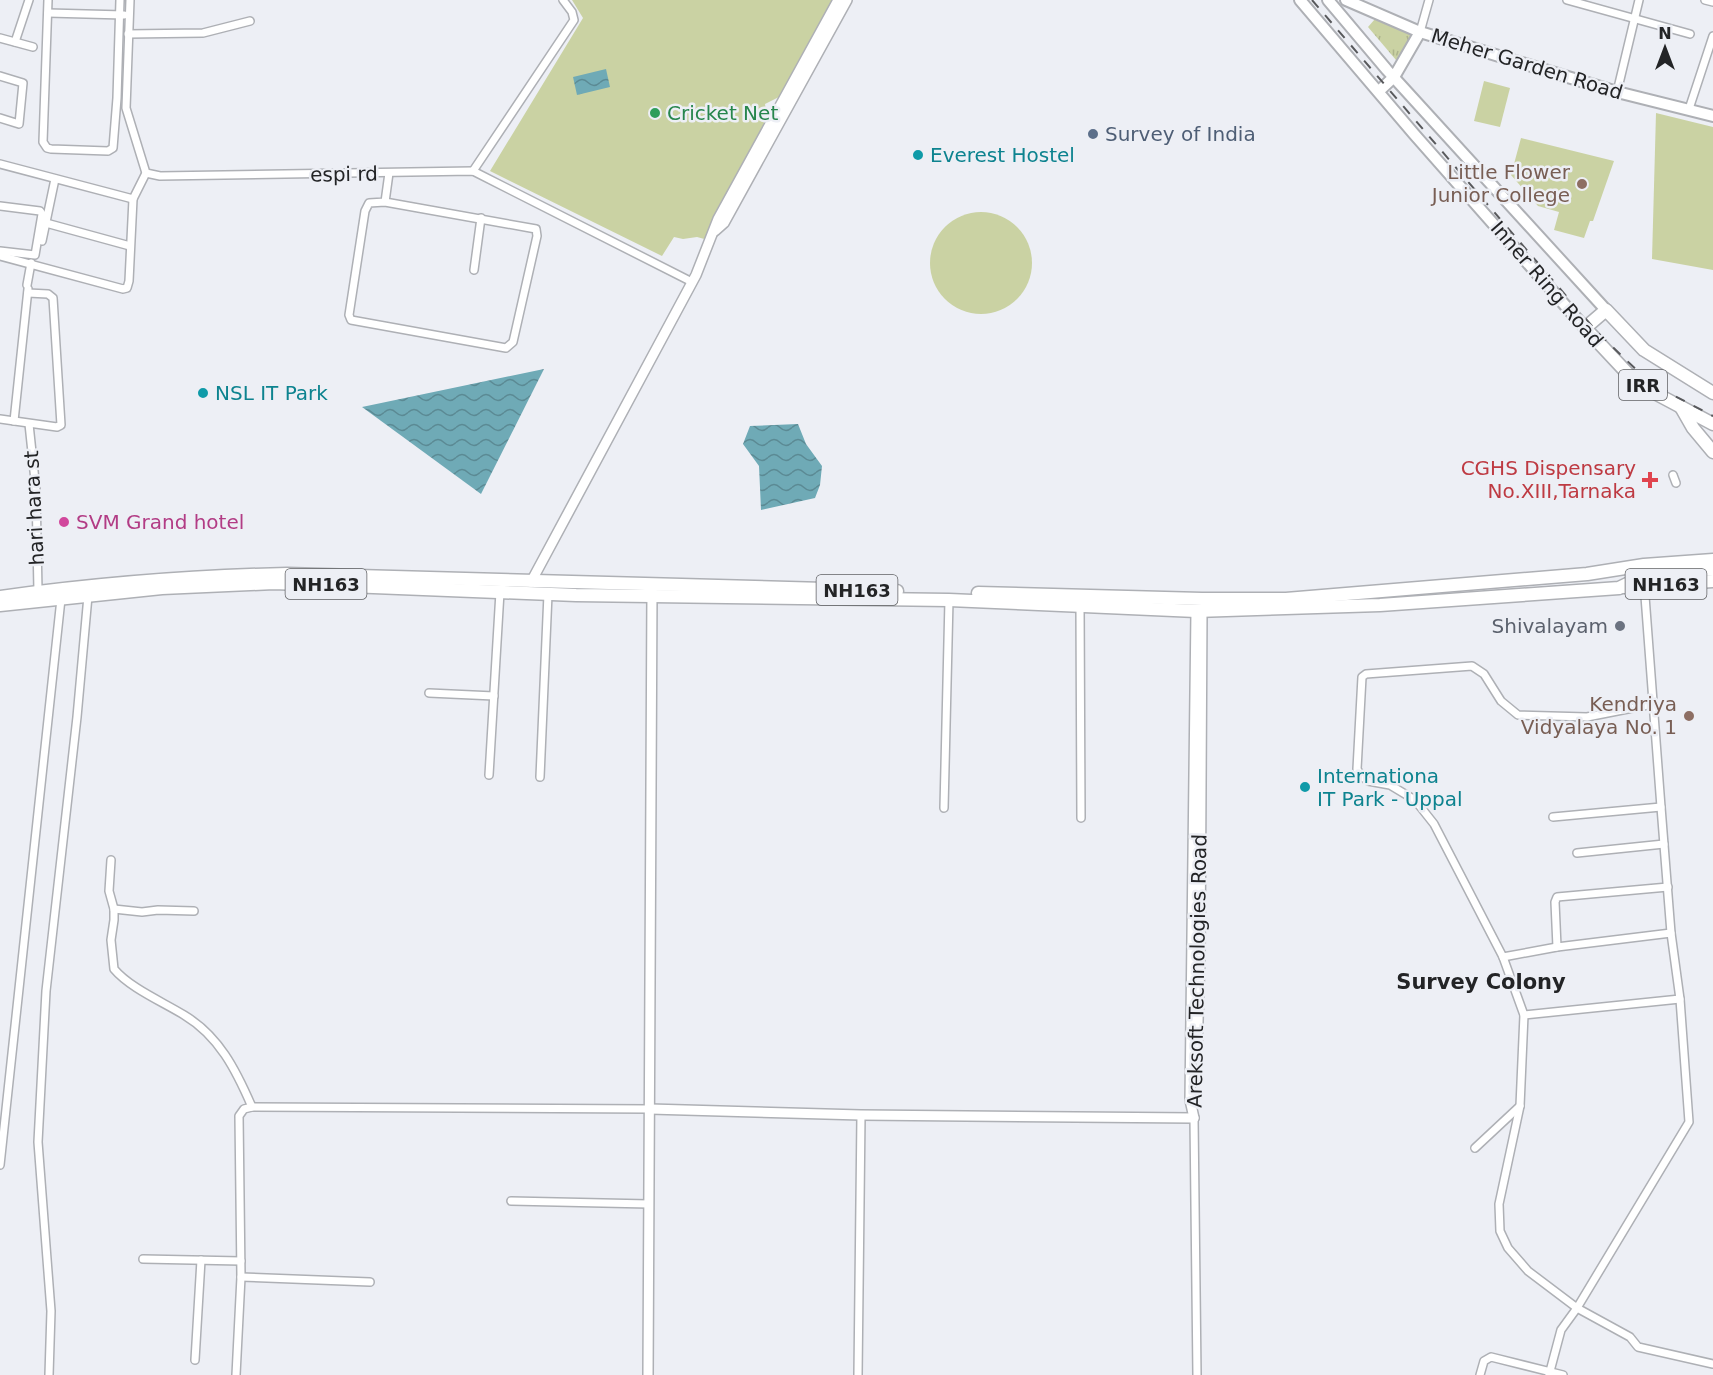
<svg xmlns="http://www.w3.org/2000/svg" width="1713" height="1375" font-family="'DejaVu Sans',sans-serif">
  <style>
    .grass { fill: url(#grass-tufts) }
    .pitch { fill: #cad2a3 }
    .water { fill: url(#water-waves) }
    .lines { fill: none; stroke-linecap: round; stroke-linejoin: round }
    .minor-casing { stroke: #aeb0b5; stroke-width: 10 }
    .tertiary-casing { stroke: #aeb0b5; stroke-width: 12 }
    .secondary-casing { stroke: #aeb0b5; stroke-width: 14 }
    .primary-casing { stroke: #aeb0b5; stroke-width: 14 }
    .trunk-casing { stroke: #aeb0b5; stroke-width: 15 }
    .minor { stroke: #fff; stroke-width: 7 }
    .tertiary { stroke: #fff; stroke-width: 9 }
    .secondary { stroke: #fff; stroke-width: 10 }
    .primary { stroke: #fff; stroke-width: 10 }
    .trunk { stroke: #fff; stroke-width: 12 }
    .rail { stroke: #58595c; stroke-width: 2; stroke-dasharray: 10 10; stroke-linecap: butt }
    .leisure-dot { fill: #2e9e5b; stroke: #edeff5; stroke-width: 2 }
    .service-dot { fill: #5c6f8a; stroke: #edeff5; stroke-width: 2 }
    .culture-dot { fill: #0f9aa8; stroke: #edeff5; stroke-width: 2 }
    .education-dot { fill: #8d6e63; stroke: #edeff5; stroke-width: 2 }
    .health-dot { fill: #e0444e; stroke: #edeff5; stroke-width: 2 }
    .hotel-dot { fill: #d1479c; stroke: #edeff5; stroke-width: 2 }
    .worship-dot { fill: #6b7280; stroke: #edeff5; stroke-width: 2 }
    .labels { text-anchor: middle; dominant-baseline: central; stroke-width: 5; stroke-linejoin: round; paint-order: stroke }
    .shield { fill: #edeff5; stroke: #606164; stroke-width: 1.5 }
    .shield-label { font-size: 18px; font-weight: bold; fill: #232426 }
    .street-label { font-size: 20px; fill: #232426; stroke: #edeff5 }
    .leisure-label { font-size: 20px; fill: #27864d; stroke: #edeff5; text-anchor: start }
    .service-label { font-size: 20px; fill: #4e5e75; stroke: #edeff5; text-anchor: start }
    .culture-label { font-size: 20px; fill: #0d838f; stroke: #edeff5; text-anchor: start }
    .education-label { font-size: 20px; fill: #785e54; stroke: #edeff5; text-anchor: end }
    .health-label { font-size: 20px; fill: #be3a42; stroke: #edeff5; text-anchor: end }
    .hotel-label { font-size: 20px; fill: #b23c85; stroke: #edeff5; text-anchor: start }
    .worship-label { font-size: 20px; fill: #5b616d; stroke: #edeff5; text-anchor: end }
    .neighbourhood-label { font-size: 21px; font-weight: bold; fill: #232426; stroke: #edeff5 }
  </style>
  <defs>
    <pattern id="grass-tufts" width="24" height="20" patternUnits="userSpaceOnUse" patternTransform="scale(1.5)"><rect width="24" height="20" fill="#cad2a3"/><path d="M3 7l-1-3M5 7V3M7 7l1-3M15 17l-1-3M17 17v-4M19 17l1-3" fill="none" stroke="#adb48c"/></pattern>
    <pattern id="water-waves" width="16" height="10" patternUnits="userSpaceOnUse" patternTransform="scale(1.5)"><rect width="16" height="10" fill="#6faab6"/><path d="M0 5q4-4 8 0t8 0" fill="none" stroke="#5b8a94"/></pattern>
  </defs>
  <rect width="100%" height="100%" fill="#edeff5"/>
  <path class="grass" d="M1375,19L1415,36L1400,58L1396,60L1368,27Z"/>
  <g class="pitch">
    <path d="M572,0H834L781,96L765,104L768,125L708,240L697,237L683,239L674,237L662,256L490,171L583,18Z"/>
    <path d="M1484,81L1510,88L1500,127L1474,121Z"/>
    <path d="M1656,113L1713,127V270L1652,259Z"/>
    <path d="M1521,138L1614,161L1593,221H1590L1584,238L1554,230L1559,212L1538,206L1511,175Z"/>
    <circle cx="981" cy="263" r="51"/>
  </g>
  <g class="water">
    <path d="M606,69L610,87L577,95L573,77Z"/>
    <path d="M544,369L481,494L362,407Z"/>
    <path d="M798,424L806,444L822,466L820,485L815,498L761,510L759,466L743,444L750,426Z"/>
  </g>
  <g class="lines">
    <g class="minor-casing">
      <g id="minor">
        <path d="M48,0L43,142L47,148L51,149L108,151L113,148L117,98L120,0"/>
        <path d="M130,0L126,108L146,173L160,176L473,171L692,282"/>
        <path d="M1567,0L1690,34"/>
        <path d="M1705,0L1713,2"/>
        <path d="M48,13L124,15"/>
        <path d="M1420,32L1429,0"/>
        <path d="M128,34L203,33L250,21"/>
        <path d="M0,38L33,47"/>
        <path d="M15,42L29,0"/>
        <path d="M0,76L23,83L19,124L0,118"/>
        <path d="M1617,92L1639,0"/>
        <path d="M1689,109L1713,36"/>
        <path d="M0,164L133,199"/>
        <path d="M473,171L574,20L572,12L563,0"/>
        <path d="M385,202L536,229L537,236L513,342L506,348L351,320L349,315L365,211L369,203L385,202L389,173"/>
        <path d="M0,206L40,211L42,214L35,255L0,251"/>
        <path d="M46,223L130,246"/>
        <path d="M42,241L55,179"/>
        <path d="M0,256L123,289L127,288L129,281L133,199L146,173"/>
        <path d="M474,270L481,218"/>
        <path d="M27,285L31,263"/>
        <path d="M0,419L57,427L61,425L53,298L48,294L28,293"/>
        <path d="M14,421L28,289"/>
        <path d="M29,424L36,490L38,591"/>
        <path d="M1673,475L1676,483"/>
        <path d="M1080,606L1081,818"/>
        <path d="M429,693L494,696"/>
        <path d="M1653,704L1587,717L1518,715L1501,701L1484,674L1472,666L1366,674L1362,677L1357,769L1361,776L1368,781L1390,785L1415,800L1434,824L1503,957L1524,1015L1520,1106L1499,1204L1500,1231L1508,1248L1528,1271L1577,1308L1630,1337L1638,1347L1713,1364"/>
        <path d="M489,775L500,592"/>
        <path d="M540,777L548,594"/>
        <path d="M944,808L949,600"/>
        <path d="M1553,817L1661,807"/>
        <path d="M1577,853L1664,844"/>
        <path d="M111,860L109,891L114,909V920L111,940L114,969C130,988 163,1002 184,1015C219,1036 236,1070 252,1107"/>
        <path d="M114,909L142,912L158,910L194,911"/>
        <path d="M1557,947L1555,902L1557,897L1668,887"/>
        <path d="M1503,957L1557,947L1671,933"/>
        <path d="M1524,1015L1680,999"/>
        <path d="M1194,1118L1197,1375"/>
        <path d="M1475,1148L1520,1106"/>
        <path d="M0,1165L61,599"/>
        <path d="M511,1201L649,1204"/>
        <path d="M143,1259L241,1261"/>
        <path d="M241,1277L370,1282"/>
        <path d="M195,1360L201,1260"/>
        <path d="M49,1375L51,1311L38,1142L46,991L77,717L88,596"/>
        <path d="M236,1375L241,1277L239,1116L244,1109L252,1107L650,1109"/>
        <path d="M858,1375L861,1115"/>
        <path d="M1480,1375L1484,1361L1491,1357L1563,1375"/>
        <path d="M1549,1375L1561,1330L1577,1308L1689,1122L1680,999L1671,933L1661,807L1644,583"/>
      </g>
    </g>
    <g class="tertiary-casing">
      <g id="tertiary">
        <path d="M715,231L724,223L847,0"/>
        <path d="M531,582L696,275L718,219L838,0"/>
        <path d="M1197,1052L1200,958L1202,611"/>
        <path d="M650,1109L861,1115L1194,1118"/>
        <path d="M1194,1118L1190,1100L1196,611"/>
        <path d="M648,1375L652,590"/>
      </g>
    </g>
    <g class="secondary-casing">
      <g id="secondary">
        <path d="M1346,0L1420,32L1617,92L1713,116"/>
        <path d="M1379,91L1394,77L1420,32"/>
      </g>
    </g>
    <g class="primary-casing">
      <g id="primary">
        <path d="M1300,0L1414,134L1585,328"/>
        <path d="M1328,0L1387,70L1606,310"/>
      </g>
    </g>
    <g class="trunk-casing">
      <g id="trunk">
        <path d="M1713,393L1644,350L1606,310L1585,328L1629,375L1651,391L1713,424"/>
        <path d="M1681,407L1693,428L1713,452"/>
        <path d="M1624,587L1713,581"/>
        <path d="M978,593L1202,599H1286L1587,574L1644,565L1713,560"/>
        <path d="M0,597C95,584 191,576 287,574L897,591"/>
        <path d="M0,605L162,588L274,583L576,595L949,600L1196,611L1380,605L1619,588L1648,574L1713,569"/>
      </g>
    </g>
    <use href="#minor" class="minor"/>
    <use href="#tertiary" class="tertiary"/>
    <use href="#secondary" class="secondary"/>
    <use href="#primary" class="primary"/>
    <use href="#trunk" class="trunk"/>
    <path class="rail" d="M1312,0L1598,333L1644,377L1673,395L1713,416"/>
  </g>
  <circle class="leisure-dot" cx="655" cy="113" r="6"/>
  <circle class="service-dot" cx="1093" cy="134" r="6"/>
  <g class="culture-dot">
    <circle cx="918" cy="155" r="6"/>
    <circle cx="203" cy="393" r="6"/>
    <circle cx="1305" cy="787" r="6"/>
  </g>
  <g class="education-dot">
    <circle cx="1582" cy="184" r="6"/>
    <circle cx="1689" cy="716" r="6"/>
  </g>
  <path class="health-dot" d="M1647 471h6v6h6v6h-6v6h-6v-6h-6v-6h6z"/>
  <circle class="hotel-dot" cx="64" cy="522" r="6"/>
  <circle class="worship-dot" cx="1620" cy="626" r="6"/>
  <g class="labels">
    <g class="shield">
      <rect x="1619" y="370" width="48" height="30" rx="4.5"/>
      <rect x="285.5" y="569" width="81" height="30" rx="4.5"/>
      <rect x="1625.5" y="569" width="81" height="30" rx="4.5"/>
      <rect x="816.5" y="575" width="81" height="30" rx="4.5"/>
    </g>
    <g class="shield-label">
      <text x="1643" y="385">IRR</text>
      <text x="326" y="584">NH163</text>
      <text x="1666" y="584">NH163</text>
      <text x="857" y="590">NH163</text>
    </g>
    <g class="street-label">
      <text transform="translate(1527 64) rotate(17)">Meher Garden Road</text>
      <text transform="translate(344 174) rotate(-1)">espi rd</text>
      <text transform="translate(1547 284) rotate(49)">Inner Ring Road</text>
      <text transform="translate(34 508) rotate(-93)">hari hara st</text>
      <text transform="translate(1197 971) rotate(-89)">Areksoft Technologies Road</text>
    </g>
    <g class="leisure-label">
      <text x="667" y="113">Cricket Net</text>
    </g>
    <g class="service-label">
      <text x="1105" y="134">Survey of India</text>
    </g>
    <g class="culture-label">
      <text x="930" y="155">Everest Hostel</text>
      <text x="215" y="393">NSL IT Park</text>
      <text x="1317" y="776">Internationa<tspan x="1317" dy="23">IT Park - Uppal</tspan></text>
    </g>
    <g class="education-label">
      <text x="1570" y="172">Little Flower<tspan x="1570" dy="23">Junior College</tspan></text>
      <text x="1677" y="704">Kendriya<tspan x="1677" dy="23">Vidyalaya No. 1</tspan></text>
    </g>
    <g class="health-label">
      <text x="1636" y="468">CGHS Dispensary<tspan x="1636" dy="23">No.XIII,Tarnaka</tspan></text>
    </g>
    <g class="hotel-label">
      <text x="76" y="522">SVM Grand hotel</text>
    </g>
    <g class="worship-label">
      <text x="1608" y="626">Shivalayam</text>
    </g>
    <g class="neighbourhood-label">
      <text x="1481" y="982">Survey Colony</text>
    </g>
  </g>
  <g transform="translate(1665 48)" stroke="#edeff5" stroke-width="4.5" paint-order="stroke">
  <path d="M0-4.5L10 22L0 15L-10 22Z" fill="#232426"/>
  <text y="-9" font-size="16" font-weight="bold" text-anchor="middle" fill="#232426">N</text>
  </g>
</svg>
